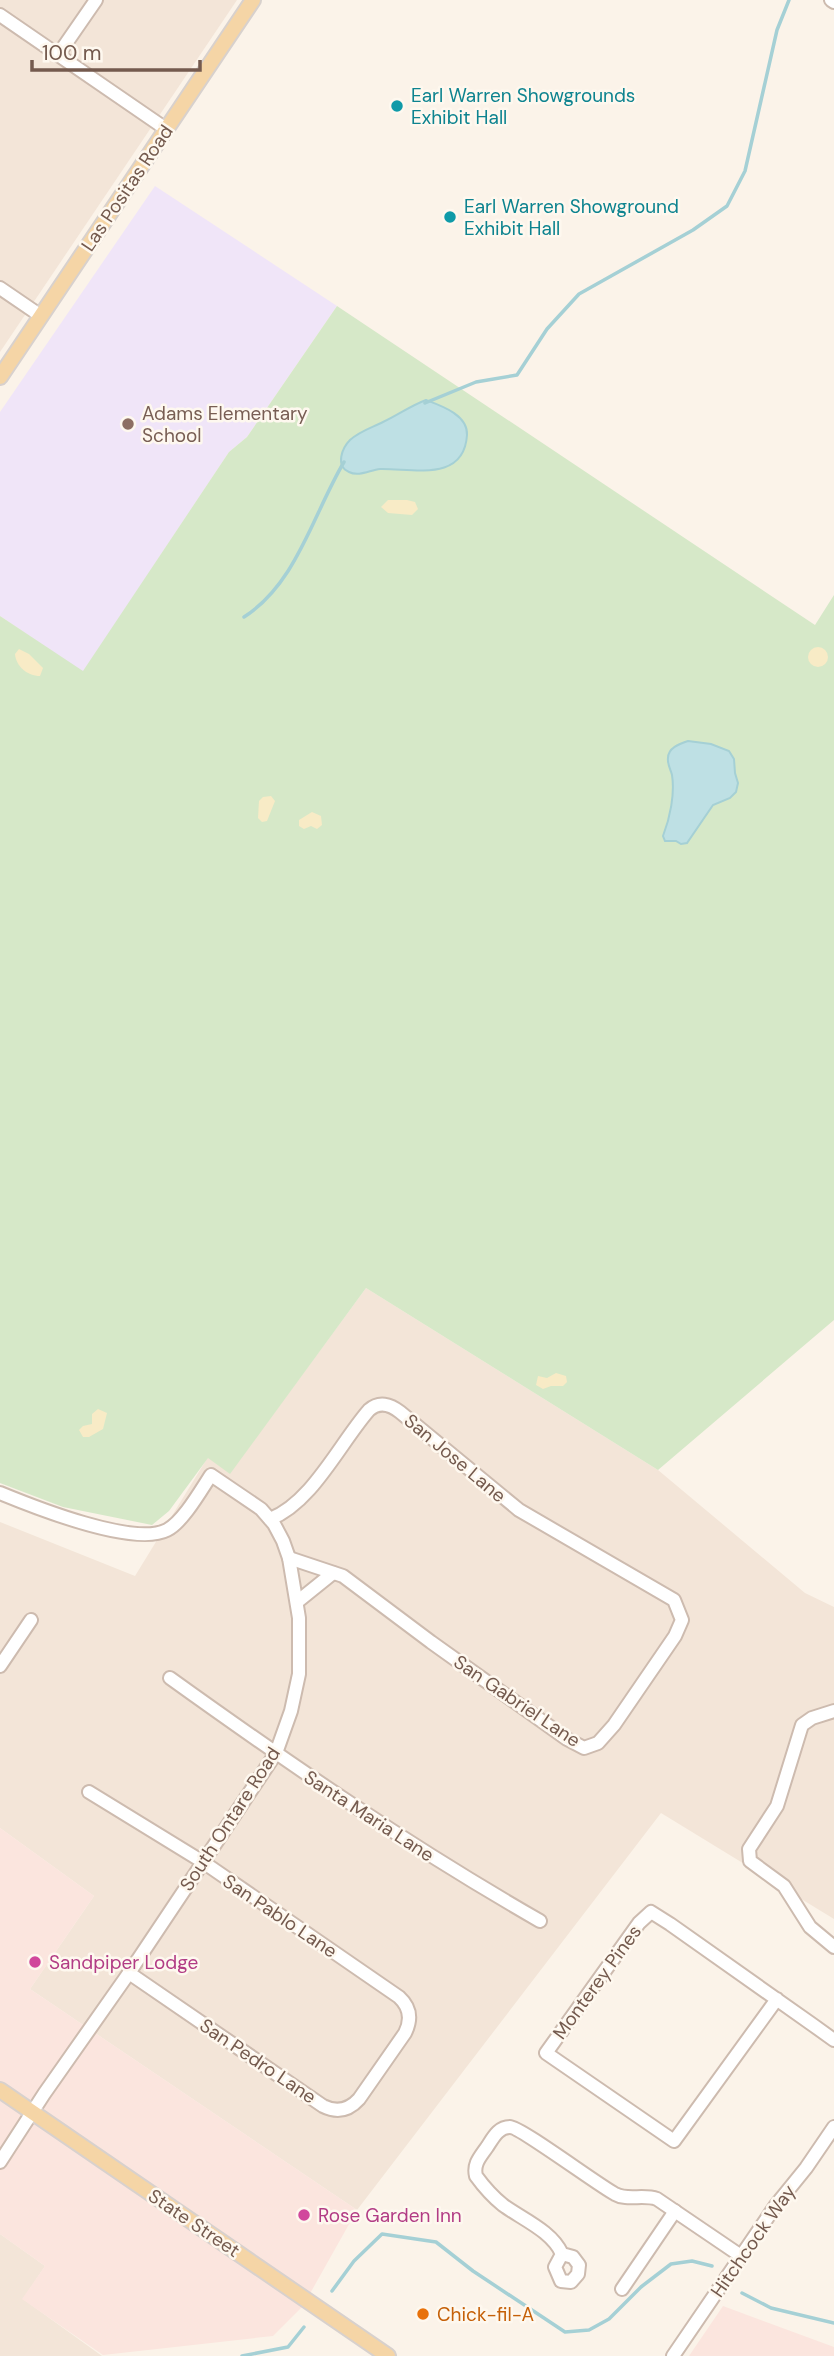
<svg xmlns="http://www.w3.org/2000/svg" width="834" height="2356" font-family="'DM Sans',sans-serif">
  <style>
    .residential { fill: #f3e5d8 }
    .commercial { fill: #fbe5de }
    .education { fill: #f0e5f8 }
    .green { fill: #d6e8c8 }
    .sand { fill: #f8ebc6 }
    .water { fill: #bee0e4; stroke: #a5d0d5; stroke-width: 2 }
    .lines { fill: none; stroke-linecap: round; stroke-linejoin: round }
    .stream { stroke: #a5d0d5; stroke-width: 3.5 }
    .minor-casing { stroke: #cdbbaf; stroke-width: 16 }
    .major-casing { stroke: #d8d1cd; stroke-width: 18 }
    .minor { stroke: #fff; stroke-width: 12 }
    .major { stroke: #f5d5a6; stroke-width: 14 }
    .culture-dot { fill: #0f9aa8; stroke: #fef8ef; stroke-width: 2.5 }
    .education-dot { fill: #8d6e63; stroke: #fef8ef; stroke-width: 2.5 }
    .hotel-dot { fill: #d1479c; stroke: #fef8ef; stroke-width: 2.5 }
    .food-dot { fill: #e8710a; stroke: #fef8ef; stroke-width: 2.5 }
    .labels { text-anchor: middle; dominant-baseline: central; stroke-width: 5; stroke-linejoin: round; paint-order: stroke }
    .culture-label { font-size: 19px; fill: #0d838f; stroke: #fef8ef; text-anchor: start }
    .street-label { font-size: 19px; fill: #745a4e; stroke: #fef8ef }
    .education-label { font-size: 19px; fill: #785e54; stroke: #fef8ef; text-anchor: start }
    .hotel-label { font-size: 19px; fill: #b23c85; stroke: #fef8ef; text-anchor: start }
    .food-label { font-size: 19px; fill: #c56008; stroke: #fef8ef; text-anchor: start }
  </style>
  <rect width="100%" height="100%" fill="#fbf3e9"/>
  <g class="residential">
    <path d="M0,0H237L0,352Z"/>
    <path d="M366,1288L658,1470L805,1593L834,1607V1919L661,1813L357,2210L30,1989L94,1896L0,1828V1522L135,1576L208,1457L230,1473Z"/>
    <path d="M0,2234L45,2266L23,2299L102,2356H0Z"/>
  </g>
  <g class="commercial">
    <path d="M0,1828L94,1896L30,1989L357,2210L303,2306L273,2336L103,2355L22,2299L45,2266L0,2234Z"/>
    <path d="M723,2306L834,2347V2356H689Z"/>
  </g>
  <path class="education" d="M155,186L337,306L247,437L229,452L83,672L0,616V412Z"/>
  <path class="green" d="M337,306L815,625L834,595V1320L658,1470L366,1288L230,1474L208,1458L169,1511L152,1525L63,1507L0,1483V616L83,671L229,452L247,437Z"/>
  <g class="sand">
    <path d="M388,500H407L415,502L418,509L412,515L388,513L381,507Z"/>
    <circle cx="818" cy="657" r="10"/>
    <path d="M19,649L29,654L43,668L40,676C27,676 16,666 15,654Z"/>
    <path d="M271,796L275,801L267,821L262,822L258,818L259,801L263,797Z"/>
    <path d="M312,812L321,816L322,825L317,829L311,826L304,829L299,826V820Z"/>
    <path d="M556,1373L566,1376L567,1382L563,1386H551L543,1389L536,1385L538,1376L547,1378Z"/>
    <path d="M98,1409L107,1413L103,1429L89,1437H83L79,1430L83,1426L92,1424V1414Z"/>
  </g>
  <g class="water">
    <path d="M426,400C442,406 468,415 467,435C464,483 412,468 380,469C370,470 359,477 349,472C335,466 342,448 350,440C360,431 371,428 383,422C398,415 410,406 426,400Z"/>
    <path d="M688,741L711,744L729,751L734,759L735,773L738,783L736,792L730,798L713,805L687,843L681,844L676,841H665L663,836C670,818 675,794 672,775C671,770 667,764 668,758C668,748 679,744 688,741Z"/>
  </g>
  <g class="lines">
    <g class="stream">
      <path d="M425,403L476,382L517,375L547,329L579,294L693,230L727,206L745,171L777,30L789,0"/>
      <path d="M244,617C297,583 313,514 344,462"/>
      <path d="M332,2291L354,2261L382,2234L436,2242L473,2271L565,2332L589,2330L609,2319L641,2287L671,2264L692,2261L712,2266"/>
      <path d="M742,2293L771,2308L834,2323"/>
      <path d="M242,2356L288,2347L304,2327"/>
    </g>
    <g class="minor-casing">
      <g id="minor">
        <path d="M831,0L834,2"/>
        <path d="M0,15L166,129"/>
        <path d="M58,55L96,0"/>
        <path d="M0,288L41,316"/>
        <path d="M0,1493C34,1507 134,1547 167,1530C183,1522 201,1490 211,1475L261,1509L274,1524L283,1541L289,1558L299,1618V1674L291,1711L276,1753L129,1973L44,2094L0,2162"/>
        <path d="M270,1519C312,1503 340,1443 369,1410C379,1401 390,1404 400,1412L519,1510L674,1600L682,1620L675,1636L614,1725L598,1743L584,1748L567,1739L431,1642L343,1576L289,1558"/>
        <path d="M297,1602L333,1573"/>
        <path d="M0,1666L31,1620"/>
        <path d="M170,1678C291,1765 411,1847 540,1921"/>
        <path d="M834,1711L812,1718L802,1725L777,1806L749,1849L750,1861L784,1886L810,1927L834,1947"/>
        <path d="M89,1792L203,1862L399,1997C410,2007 412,2019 405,2033L359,2099C349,2110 337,2113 323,2106L129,1973"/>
        <path d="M777,1999L674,2141L546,2053L639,1923L651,1912L670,1924L813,2025L834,2040"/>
        <path d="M562,2254L573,2257L579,2265L578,2274L571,2282L561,2281L555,2267L562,2254C552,2231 522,2219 503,2205C493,2197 484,2187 476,2176C473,2164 480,2157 487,2147C493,2138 498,2127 510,2127C520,2127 598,2185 615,2194C627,2201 643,2194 657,2199L741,2256"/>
        <path d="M622,2289L675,2211"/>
        <path d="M673,2356L776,2205L806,2168L834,2127"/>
      </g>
    </g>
    <g class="major-casing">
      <g id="major">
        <path d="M0,377L253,0"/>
        <path d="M0,2090L388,2356"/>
      </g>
    </g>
    <use href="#minor" class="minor"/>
    <use href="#major" class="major"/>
  </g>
  <g class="culture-dot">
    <circle cx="397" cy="106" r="7"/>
    <circle cx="450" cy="217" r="7"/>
  </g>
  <circle class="education-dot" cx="128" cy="424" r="7"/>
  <g class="hotel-dot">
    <circle cx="35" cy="1962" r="7"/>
    <circle cx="304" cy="2215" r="7"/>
  </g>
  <circle class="food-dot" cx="423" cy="2314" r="7"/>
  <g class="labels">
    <g class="culture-label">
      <text x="411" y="95">Earl Warren Showgrounds<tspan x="411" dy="22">Exhibit Hall</tspan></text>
      <text x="464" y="206">Earl Warren Showground<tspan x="464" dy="22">Exhibit Hall</tspan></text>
    </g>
    <g class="street-label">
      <text transform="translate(127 188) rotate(-56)">Las Positas Road</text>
      <text transform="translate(455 1458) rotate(40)">San Jose Lane</text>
      <text transform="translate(517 1701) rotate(34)">San Gabriel Lane</text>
      <text transform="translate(369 1816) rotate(33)">Santa Maria Lane</text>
      <text transform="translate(230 1819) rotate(-57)">South Ontare Road</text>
      <text transform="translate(280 1916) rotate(34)">San Pablo Lane</text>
      <text transform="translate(597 1982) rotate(-54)">Monterey Pines</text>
      <text transform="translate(258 2061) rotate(34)">San Pedro Lane</text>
      <text transform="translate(194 2223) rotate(34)">State Street</text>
      <text transform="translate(753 2241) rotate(-55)">Hitchcock Way</text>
    </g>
    <g class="education-label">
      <text x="142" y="413">Adams Elementary<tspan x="142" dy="22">School</tspan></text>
    </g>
    <g class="hotel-label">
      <text x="49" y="1962">Sandpiper Lodge</text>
      <text x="318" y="2215">Rose Garden Inn</text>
    </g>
    <g class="food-label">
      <text x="437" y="2314">Chick-fil-A</text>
    </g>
  </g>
  <path d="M32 60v10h168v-10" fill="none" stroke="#745a4e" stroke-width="3.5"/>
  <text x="42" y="60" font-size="21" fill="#745a4e" stroke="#fef8ef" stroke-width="5" paint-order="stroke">100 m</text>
</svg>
